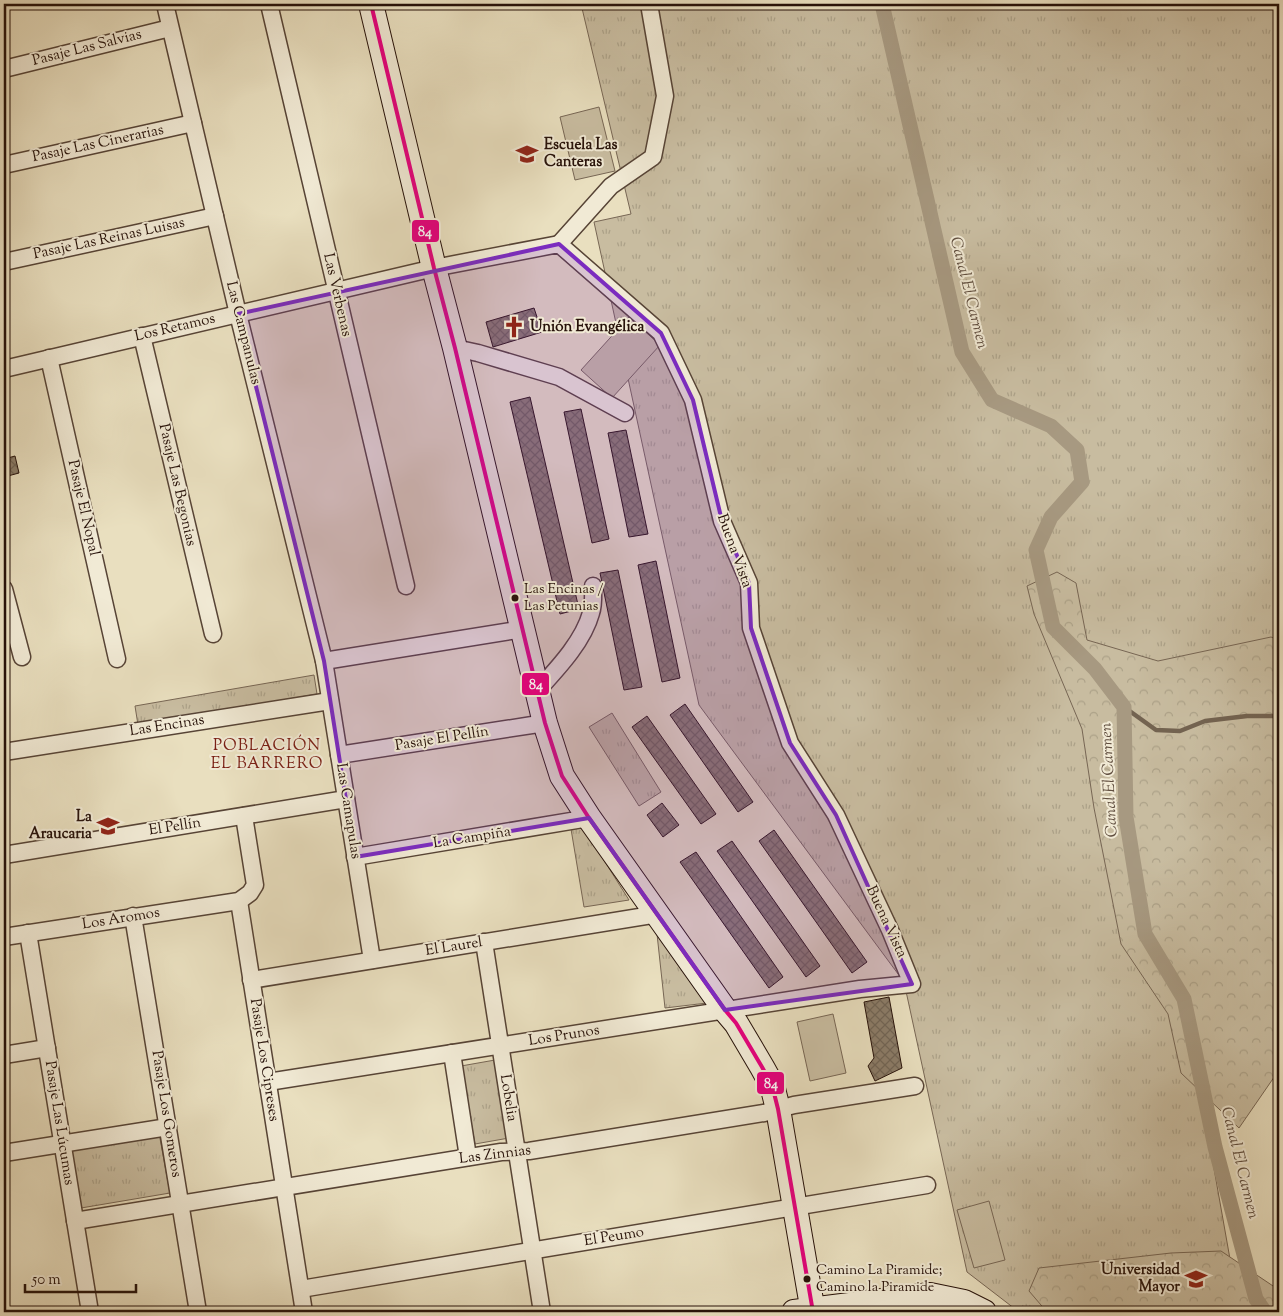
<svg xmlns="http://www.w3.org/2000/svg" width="1283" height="1316" font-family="'Sorts Mill Goudy',serif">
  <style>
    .grass { fill: url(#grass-tufts); stroke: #776654 }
    .forest { fill: url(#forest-crowns); stroke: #776654 }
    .green { fill: #c8bca0; stroke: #776654 }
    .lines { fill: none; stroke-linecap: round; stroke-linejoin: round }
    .stream { stroke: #736351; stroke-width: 4.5 }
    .canal { stroke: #a79981; stroke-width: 15 }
    .building { fill: url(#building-cross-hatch); stroke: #261109 }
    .street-casing { stroke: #574436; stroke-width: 19 }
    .secondary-casing { stroke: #261109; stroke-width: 26 }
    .street { stroke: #f1ead5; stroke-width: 16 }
    .secondary { stroke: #f1ead5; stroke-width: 24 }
    .bus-1-casing { stroke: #f1ead5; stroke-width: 8 }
    .bus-1 { stroke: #e5007d; stroke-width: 4 }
    .marked { fill: #7b2cbf; fill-opacity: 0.2; stroke: #7b2cbf; stroke-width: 4; stroke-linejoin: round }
    .bus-dot { fill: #261109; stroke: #f1ead5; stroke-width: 2 }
    .labels { text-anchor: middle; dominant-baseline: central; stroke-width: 4; stroke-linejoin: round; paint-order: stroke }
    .bus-label { font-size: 14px; fill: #261109; stroke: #f1ead5; text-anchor: start }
    .street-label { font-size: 15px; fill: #261109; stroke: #f1ead5 }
    .poi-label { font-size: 15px; font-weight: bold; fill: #261109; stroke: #f1ead5; text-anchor: start }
    .water-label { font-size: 16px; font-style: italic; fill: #604e3f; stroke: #f1ead5 }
    .neighbourhood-label { font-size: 16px; letter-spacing: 1px; fill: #7a1f14; stroke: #f1ead5 }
    .line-badge { stroke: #f1ead5; stroke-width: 2 }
    .badge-label { font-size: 14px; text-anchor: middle; font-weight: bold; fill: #fff }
  </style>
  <defs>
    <pattern id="grass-tufts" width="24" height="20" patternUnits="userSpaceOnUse" patternTransform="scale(1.25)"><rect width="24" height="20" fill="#c8bca0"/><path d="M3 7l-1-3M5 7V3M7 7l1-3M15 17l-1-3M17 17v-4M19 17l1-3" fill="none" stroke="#aca188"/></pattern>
    <pattern id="forest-crowns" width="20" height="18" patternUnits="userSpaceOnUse" patternTransform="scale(1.25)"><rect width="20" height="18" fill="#c8bca0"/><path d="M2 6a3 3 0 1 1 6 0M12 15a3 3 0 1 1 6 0" fill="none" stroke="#aca188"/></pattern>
    <pattern id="building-cross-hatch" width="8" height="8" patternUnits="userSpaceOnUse" patternTransform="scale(1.25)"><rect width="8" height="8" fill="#8b7c68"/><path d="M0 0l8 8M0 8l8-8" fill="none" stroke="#716454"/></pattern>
  </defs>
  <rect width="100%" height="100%" fill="#e9dfbf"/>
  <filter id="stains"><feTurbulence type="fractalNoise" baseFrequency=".004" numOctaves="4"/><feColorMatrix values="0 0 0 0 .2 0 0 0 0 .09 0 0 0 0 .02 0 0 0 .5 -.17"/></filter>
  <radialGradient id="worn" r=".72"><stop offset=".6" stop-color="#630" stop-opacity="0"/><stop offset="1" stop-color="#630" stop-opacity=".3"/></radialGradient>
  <g class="grass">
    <path d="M581,4H1279V760L1184,999L1230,1259L1104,1312H1019L967,1272L904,982L699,705L594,222L631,214Z"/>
    <path d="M314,675L317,694L138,725L135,706Z"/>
    <path d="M612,713L661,792L639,806L589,727Z"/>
    <path d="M583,827L629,900L584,907L571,829Z"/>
    <path d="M657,934L707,1003L665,1008Z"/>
    <path d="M495,1060L509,1138L475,1144L461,1066Z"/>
    <path d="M159,1133L170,1193L81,1208L71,1148Z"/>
  </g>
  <g class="forest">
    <path d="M1057,572L1076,583L1087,640L1158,661L1271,637L1279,640V1070L1239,1128L1181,1073L1168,1014L1121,944L1094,808L1082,729L1034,614L1027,586Z"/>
    <path d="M1221,1251L1279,1290V1312H1047L1029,1291L1039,1268L1171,1253Z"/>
  </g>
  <g class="green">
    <path d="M599,107L615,171L575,180L560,117Z"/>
    <path d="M629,317L660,345L612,398L581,370Z"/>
    <path d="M833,1014L846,1073L810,1081L797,1022Z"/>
    <path d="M989,1201L1005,1260L974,1268L957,1210Z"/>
  </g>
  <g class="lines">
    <path class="stream" d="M1124,707L1156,730L1180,731L1205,721L1247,716H1279"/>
    <path class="canal" d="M882,4L962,352L992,400L1051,426L1077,450L1082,482L1051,517L1036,550L1053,627L1095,669L1124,707L1126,817L1145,934L1184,999L1215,1147L1256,1299L1265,1312"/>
  </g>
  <g class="building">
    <path d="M534,308L542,332L493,347L486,322Z"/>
    <path d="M530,397L579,609L560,614L510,402Z"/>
    <path d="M581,409L609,539L592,543L564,412Z"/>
    <path d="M626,430L648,534L629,537L608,433Z"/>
    <path d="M15,456L19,473L4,477V459Z"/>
    <path d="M656,561L680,678L662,682L638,565Z"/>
    <path d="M618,570L642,687L624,690L600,573Z"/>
    <path d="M685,704L753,802L738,812L670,715Z"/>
    <path d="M647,716L716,814L701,824L632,727Z"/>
    <path d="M662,803L679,825L663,837L647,815Z"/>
    <path d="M774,830L867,962L852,973L759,841Z"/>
    <path d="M732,841L820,966L806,977L717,851Z"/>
    <path d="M696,852L783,977L769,988L680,862Z"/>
    <path d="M889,997L902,1068L875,1081L868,1066L874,1058L864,1002Z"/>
  </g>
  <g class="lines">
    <g class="street-casing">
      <g id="street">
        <path d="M165,4L238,314L324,661L372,960"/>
        <path d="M269,4L406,586"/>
        <path d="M4,69L170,28"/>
        <path d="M4,165L193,123"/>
        <path d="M559,244L611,186L653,157L665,96L649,4"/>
        <path d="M4,262L215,216"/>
        <path d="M142,336L213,634"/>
        <path d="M455,348L478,353L559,377L625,413"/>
        <path d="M49,358L117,659"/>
        <path d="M4,369L434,268L559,244L661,333L693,400L722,521L749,583L751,628L790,743L836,815L890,930L912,984L860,989L268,1082"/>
        <path d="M4,589L22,657"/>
        <path d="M324,661L523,629"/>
        <path d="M537,691C557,669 583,642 591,613C594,605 593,594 593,586"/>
        <path d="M4,752L330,701"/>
        <path d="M339,755L545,723"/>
        <path d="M4,855L346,799"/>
        <path d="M355,857L589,818"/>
        <path d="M239,901L304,1312"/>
        <path d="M133,916L198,1312"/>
        <path d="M28,933L90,1312"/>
        <path d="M4,937L239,901L250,893L255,885L244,816"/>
        <path d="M484,942L542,1312"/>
        <path d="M251,980L658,914"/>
        <path d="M452,1053L468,1157"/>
        <path d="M4,1055L47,1048"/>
        <path d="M4,1153L168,1127"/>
        <path d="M75,1221L501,1152L529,1151L764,1113L794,1105L915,1086"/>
        <path d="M301,1289L927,1185"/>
      </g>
    </g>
    <g class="secondary-casing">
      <g id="secondary">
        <path d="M371,4L434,268L455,348L545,723L562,776L589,818L725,1010L736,1023L762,1067L772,1085L778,1109L813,1312"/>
        <path d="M794,1312L930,1295L964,1302L984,1312"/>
      </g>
    </g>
    <use href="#street" class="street"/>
    <use href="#secondary" class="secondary"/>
    <g class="bus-1-casing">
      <path id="bus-1" d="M371,4L434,268L455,348L545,723L562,776L589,818L725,1010L736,1023L762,1067L772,1085L778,1109L813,1312"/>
    </g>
    <use href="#bus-1" class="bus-1"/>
  </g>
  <path class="marked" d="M559,244L661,333L693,400L722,521L749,583L751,628L790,743L836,815L912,984L725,1010L589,818L355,857L324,661L238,314Z"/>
  <defs>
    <g id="school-bare" transform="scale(1.725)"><path d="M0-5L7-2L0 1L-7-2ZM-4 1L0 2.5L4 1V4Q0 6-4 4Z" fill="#8f2418" stroke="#f1ead5" stroke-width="2.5" paint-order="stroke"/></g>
    <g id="church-bare" transform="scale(1.725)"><path d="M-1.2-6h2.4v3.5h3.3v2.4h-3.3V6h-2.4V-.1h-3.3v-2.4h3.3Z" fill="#8f2418" stroke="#f1ead5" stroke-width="2.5" paint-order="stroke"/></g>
    <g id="university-bare" transform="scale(1.725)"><path d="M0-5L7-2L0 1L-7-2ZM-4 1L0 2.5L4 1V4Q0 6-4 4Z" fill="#8f2418" stroke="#f1ead5" stroke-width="2.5" paint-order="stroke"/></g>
  </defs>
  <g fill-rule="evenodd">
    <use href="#school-bare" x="527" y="154"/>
    <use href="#church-bare" x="514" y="327"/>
    <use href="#school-bare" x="108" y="826"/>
    <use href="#university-bare" x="1196" y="1279"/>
  </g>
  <g class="bus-dot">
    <circle cx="515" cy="598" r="4.5"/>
    <circle cx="807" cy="1279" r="4.5"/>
  </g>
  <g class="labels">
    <g class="bus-label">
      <text x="524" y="590">Las Encinas /<tspan x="524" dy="17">Las Petunias</tspan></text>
      <text x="816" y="1271">Camino La Piramide;<tspan x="816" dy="17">Camino la Piramide</tspan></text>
    </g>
    <g class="street-label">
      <text transform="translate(87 48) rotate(-14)">Pasaje Las Salvias</text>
      <text transform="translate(98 144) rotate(-12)">Pasaje Las Cinerarias</text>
      <text transform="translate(109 239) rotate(-12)">Pasaje Las Reinas Luisas</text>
      <text transform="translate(337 295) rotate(77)">Las Verbenas</text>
      <text transform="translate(175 328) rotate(-13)">Los Retamos</text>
      <text transform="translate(243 333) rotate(76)">Las Campanulas</text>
      <text transform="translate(177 485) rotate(77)">Pasaje Las Begonias</text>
      <text transform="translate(83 508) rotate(77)">Pasaje El Nopal</text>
      <text transform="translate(734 551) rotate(70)">Buena Vista</text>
      <text transform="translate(167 726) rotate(-9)">Las Encinas</text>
      <text transform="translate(442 739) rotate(-9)">Pasaje El Pellín</text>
      <text transform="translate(348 811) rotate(81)">Las Camapulas</text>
      <text transform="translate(175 827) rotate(-9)">El Pellín</text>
      <text transform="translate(472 838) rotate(-9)">La Campiña</text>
      <text transform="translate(121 919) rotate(-9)">Los Aromos</text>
      <text transform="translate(886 922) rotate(65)">Buena Vista</text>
      <text transform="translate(454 947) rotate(-9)">El Laurel</text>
      <text transform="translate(564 1036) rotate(-9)">Los Prunos</text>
      <text transform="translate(264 1060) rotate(81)">Pasaje Los Cipreses</text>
      <text transform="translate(508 1098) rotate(81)">Lobelia</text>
      <text transform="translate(166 1114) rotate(81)">Pasaje Los Gomeros</text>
      <text transform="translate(59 1123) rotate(81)">Pasaje Las Lúcumas</text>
      <text transform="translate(495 1155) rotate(-7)">Las Zinnias</text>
      <text transform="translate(614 1237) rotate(-9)">El Peumo</text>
    </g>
    <g class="poi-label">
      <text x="544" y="145">Escuela Las<tspan x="544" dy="17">Canteras</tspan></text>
      <text x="530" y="327">Unión Evangélica</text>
      <text x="92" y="817" text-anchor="end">La<tspan x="92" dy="17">Araucaria</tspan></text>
      <text x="1180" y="1270" text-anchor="end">Universidad<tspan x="1180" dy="17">Mayor</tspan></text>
    </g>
    <g class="water-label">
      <text transform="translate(968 293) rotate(76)">Canal El Carmen</text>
      <text transform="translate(1110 780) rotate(-93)">Canal El Carmen</text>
      <text transform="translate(1239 1163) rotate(76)">Canal El Carmen</text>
    </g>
    <g class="neighbourhood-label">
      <text x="267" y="746">POBLACIÓN<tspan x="267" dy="18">EL BARRERO</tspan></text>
    </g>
  </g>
  <g class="line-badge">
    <rect x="411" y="219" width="29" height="24" rx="5" fill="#e5007d"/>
    <rect x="521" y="672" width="29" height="24" rx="5" fill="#e5007d"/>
    <rect x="756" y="1071" width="29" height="24" rx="5" fill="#e5007d"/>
  </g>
  <g class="badge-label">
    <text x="425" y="236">84</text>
    <text x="536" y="689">84</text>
    <text x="771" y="1088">84</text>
  </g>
  <rect width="1283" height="1316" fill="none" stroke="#e9dfbf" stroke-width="20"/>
  <rect x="5" y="5" width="1273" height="1306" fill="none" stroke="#261109" stroke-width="2.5"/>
  <rect x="10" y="10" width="1263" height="1296" fill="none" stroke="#261109"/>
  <path d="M25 1284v8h111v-8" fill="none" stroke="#261109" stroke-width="2.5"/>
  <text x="32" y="1284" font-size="15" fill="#261109" stroke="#f1ead5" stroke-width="4" paint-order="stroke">50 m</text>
  <rect width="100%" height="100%" filter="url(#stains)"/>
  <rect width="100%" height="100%" fill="url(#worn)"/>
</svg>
